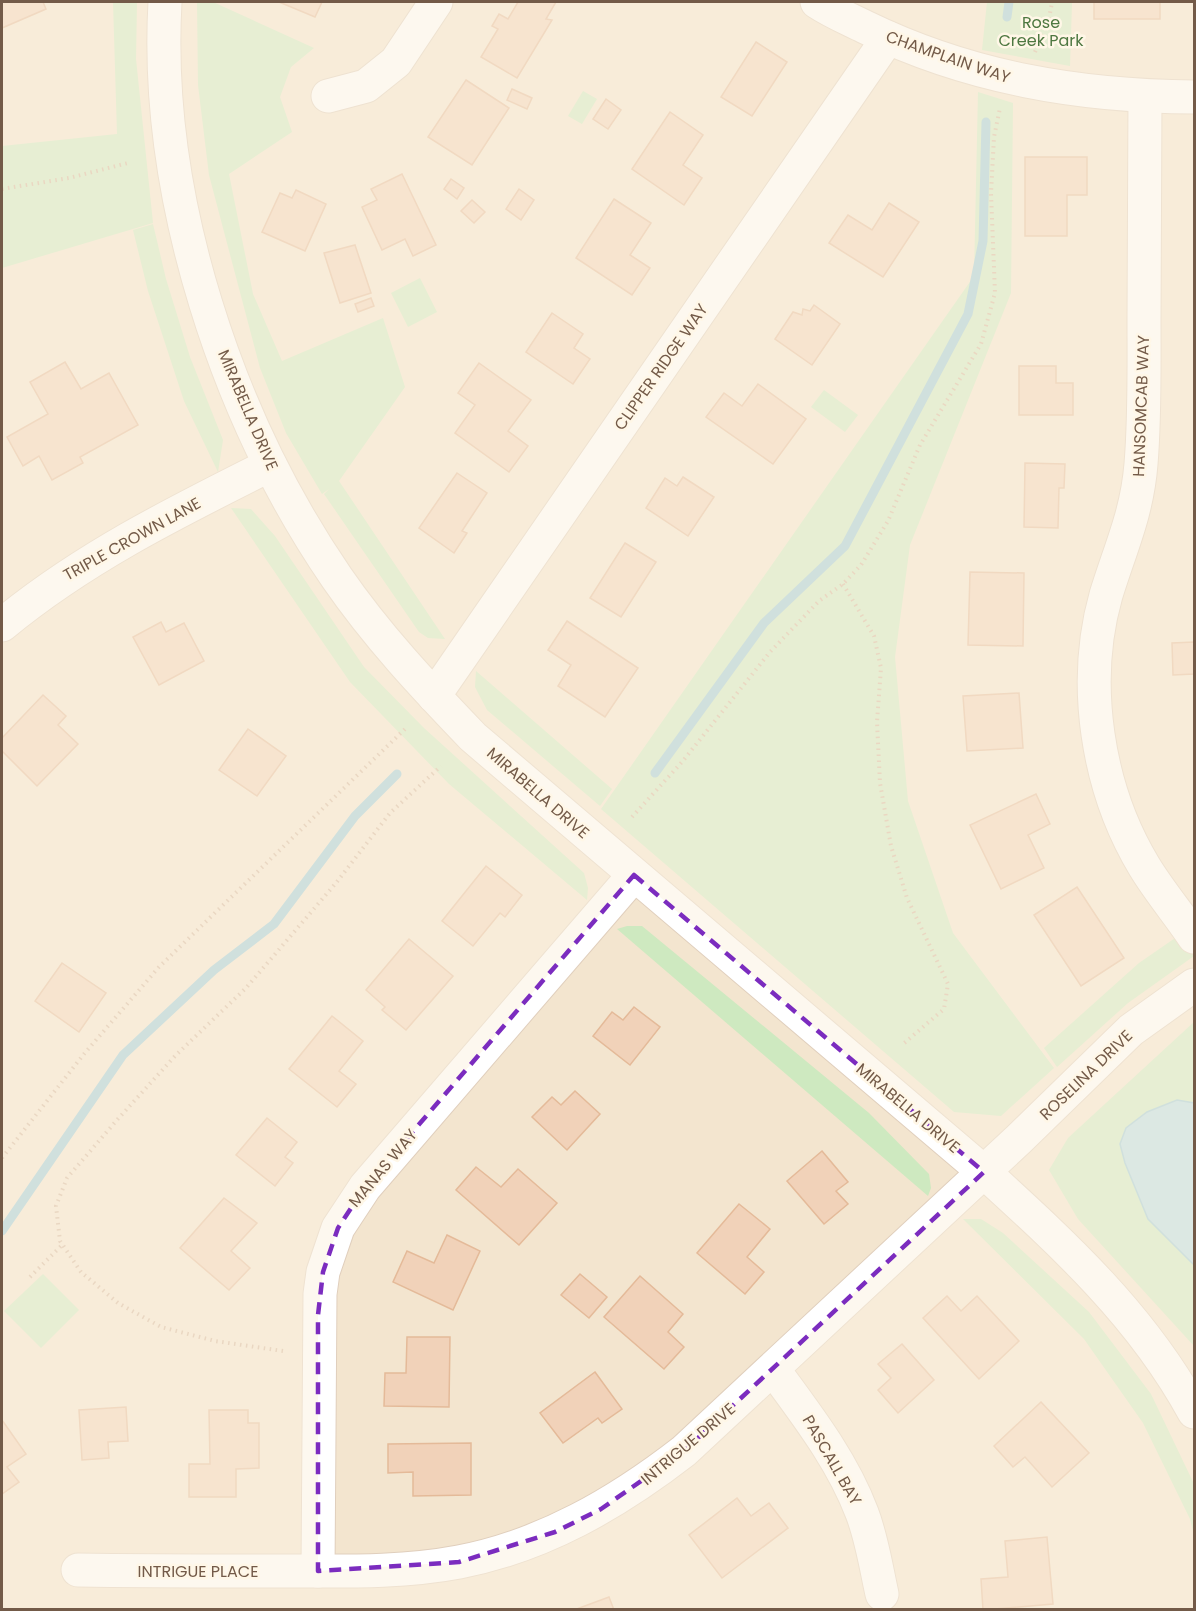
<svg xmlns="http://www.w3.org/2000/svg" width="1196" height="1611" font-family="Poppins,sans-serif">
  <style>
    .residential { fill: #f3e5cf }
    .green { fill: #cee9c0 }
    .water { fill: #b6dbe5; stroke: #9ccad7; stroke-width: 1.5 }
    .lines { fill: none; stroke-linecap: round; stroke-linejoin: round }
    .stream { stroke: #9ccad7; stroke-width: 9 }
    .building { fill: #f1d2b9; stroke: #e4ba99; stroke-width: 1.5 }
    .minor-casing { stroke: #e0cfbd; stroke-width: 35 }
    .path { stroke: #d5b69c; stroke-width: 4; stroke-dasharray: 1.5 4.5; stroke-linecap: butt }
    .minor { stroke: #fff; stroke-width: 33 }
    .marked { fill: none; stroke: #7b2cbf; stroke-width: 4.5; stroke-dasharray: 12 8; stroke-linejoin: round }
    .labels { text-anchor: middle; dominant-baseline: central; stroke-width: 5; stroke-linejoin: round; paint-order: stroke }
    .park-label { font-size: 16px; fill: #4e7841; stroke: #fff7e7 }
    .street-label { font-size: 16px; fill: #735a48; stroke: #fff7e7 }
  </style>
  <rect width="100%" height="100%" fill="#fcf3e1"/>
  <rect class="residential" x="2" y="2" width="1192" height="1607"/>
  <g class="green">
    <path d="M113,2H137L136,59L153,223L2,268V146L117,134Z"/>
    <path d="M197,2H213L314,48L291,67L280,97L292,132L229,174L253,294L282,361L383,318L405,387L339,481L445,639L428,638L419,632L324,494L329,489L322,494L286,433L260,368L209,175L198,85Z"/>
    <path d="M987,2H1072L1070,66L982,50Z"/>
    <path d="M583,91L597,99L582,124L568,116Z"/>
    <path d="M978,92L1013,103L1011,293L910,545L895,657L908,801L953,933L1054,1068L1001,1116L954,1112L601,809L974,276Z"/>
    <path d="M153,224L166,279L190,357L223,440L218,472L184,401L148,291L133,230Z"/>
    <path d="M420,278L437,312L408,327L391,293Z"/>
    <path d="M824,390L858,415L845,432L811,407Z"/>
    <path d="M231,508L251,509L275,536L364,667L424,728L584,873L588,888L587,900L449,784L350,682Z"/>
    <path d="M476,671L612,789L600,806L487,710L475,687Z"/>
    <path d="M1194,925V956L1128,1003L1057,1067L1044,1048L1139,963Z"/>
    <path d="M627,926H642L869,1113L929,1174L931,1188L928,1196L617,929Z"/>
    <path d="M1194,1022V1346L1078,1219L1049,1170L1068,1138Z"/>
    <path d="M963,1219H981L1003,1233L1089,1312L1151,1394L1194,1484V1535L1190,1519L1143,1423L1084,1339Z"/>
    <path d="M43,1274L79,1310L41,1348L4,1311Z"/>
  </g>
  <path class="water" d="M1177,1100L1194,1103V1265L1148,1219L1125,1163L1120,1144L1126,1128L1147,1112Z"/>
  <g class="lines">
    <g class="stream">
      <path d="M1007,17L1009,2"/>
      <path d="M655,773L764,623L845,546L968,314L983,241L986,122"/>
      <path d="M2,1231L123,1055L214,970L274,924L355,816L397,774"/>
    </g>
  </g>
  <g class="building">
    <path d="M2,2H43L46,9L2,28Z"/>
    <path d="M279,2H322L315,17Z"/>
    <path d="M518,2H556L546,19L552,20L517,78L481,57L498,29L492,26L499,14L508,19Z"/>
    <rect x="1094" y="2" width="66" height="17"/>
    <path d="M756,42L787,62L752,116L721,97Z"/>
    <path d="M466,80L509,108L472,165L428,137Z"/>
    <path d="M512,89L532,98L527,109L507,100Z"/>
    <path d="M606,99L621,110L608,129L593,119Z"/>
    <path d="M670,112L703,135L683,165L702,178L684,205L632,169Z"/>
    <path d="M1025,157H1087V195H1067V236H1025Z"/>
    <path d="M402,174L436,245L413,256L405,239L382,250L362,207L377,200L371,189Z"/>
    <path d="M451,179L464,188L457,199L444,189Z"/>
    <path d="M519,189L534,200L521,220L506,209Z"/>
    <path d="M296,190L326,204L305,251L262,232L280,193L292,198Z"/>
    <path d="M614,199L651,223L630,255L650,268L632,295L576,258Z"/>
    <path d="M472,200L485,212L474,223L461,211Z"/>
    <path d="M889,203L919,222L883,277L829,243L848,215L872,230Z"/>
    <path d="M355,245L371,293L340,303L324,253Z"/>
    <path d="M371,298L374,306L358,312L355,304Z"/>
    <path d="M814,305L840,324L812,365L775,339L793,312L802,315L803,309L810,311Z"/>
    <path d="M552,313L583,334L574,348L590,359L573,384L526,352Z"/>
    <path d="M65,362L81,389L109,373L138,425L80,457L83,463L52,480L39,456L23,466L7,437L48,414L30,382Z"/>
    <path d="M479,363L531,400L508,431L528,446L509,472L455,433L475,405L458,393Z"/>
    <path d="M1019,366H1056V383H1073V415H1019Z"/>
    <path d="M758,384L806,419L773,464L706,417L724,393L742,406Z"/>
    <path d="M1025,463L1065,464L1064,488H1059L1058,528L1024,527Z"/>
    <path d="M457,473L487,493L462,531L467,533L454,553L419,528Z"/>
    <path d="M683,477L714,497L688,536L646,508L665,478L677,486Z"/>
    <path d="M625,543L656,562L621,617L590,598Z"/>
    <path d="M970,572L1024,573L1023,646L968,645Z"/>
    <path d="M567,621L638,668L605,717L558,686L571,665L548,650Z"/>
    <path d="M161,622L166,632L184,623L204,661L159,685L133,637Z"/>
    <path d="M1194,642V674L1173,675L1172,643Z"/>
    <path d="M1019,693L1023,748L967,751L963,696Z"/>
    <path d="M43,695L66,716L58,725L78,744L37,786L2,751V738Z"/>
    <path d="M248,729L286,756L257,796L219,770Z"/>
    <path d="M1036,794L1050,824L1028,835L1044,868L1001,889L970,825Z"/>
    <path d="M486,866L522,895L505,917L500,913L473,946L442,921Z"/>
    <path d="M1077,887L1124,958L1081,986L1034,915Z"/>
    <path d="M409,939L453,976L406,1030L382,1010L385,1007L366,990Z"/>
    <path d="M62,963L106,993L79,1032L35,1001Z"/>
    <path d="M634,1007L660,1027L630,1065L593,1036L612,1012L623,1020Z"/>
    <path d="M332,1016L363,1041L339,1071L356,1084L337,1107L289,1069Z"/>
    <path d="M575,1091L600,1114L567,1150L532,1117L552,1097L561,1105Z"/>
    <path d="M267,1118L297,1142L285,1157L293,1163L275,1186L236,1155Z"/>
    <path d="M822,1151L848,1182L836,1191L848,1204L824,1224L787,1181Z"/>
    <path d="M476,1167L501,1187L518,1169L557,1203L519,1245L456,1190Z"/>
    <path d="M224,1198L257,1223L231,1251L250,1268L229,1290L180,1248Z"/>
    <path d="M739,1204L770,1229L747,1257L764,1272L745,1294L697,1253Z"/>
    <path d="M447,1235L480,1251L453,1310L393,1282L407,1251L434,1263Z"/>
    <path d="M580,1274L607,1297L589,1318L561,1295Z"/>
    <path d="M640,1276L683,1314L668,1332L684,1347L664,1369L604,1317Z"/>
    <path d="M947,1296L961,1311L977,1296L1019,1341L979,1379L923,1318Z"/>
    <path d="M407,1337H450L449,1407L384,1406L385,1373H406Z"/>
    <path d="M902,1344L934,1380L898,1413L878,1390L891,1378L878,1364Z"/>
    <path d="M595,1372L622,1409L602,1423L598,1418L563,1443L540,1413Z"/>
    <path d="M1041,1402L1089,1453L1052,1487L1025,1457L1013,1467L994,1446Z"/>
    <path d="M126,1407L128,1441L108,1442L109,1458L82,1460L79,1410Z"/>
    <path d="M209,1410H248V1423H259V1468L236,1469V1497H189V1464H210Z"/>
    <path d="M2,1420L26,1454L7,1467L19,1482L2,1494Z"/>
    <path d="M471,1443V1495L413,1496V1472L388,1473V1444Z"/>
    <path d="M737,1498L751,1516L769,1503L788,1528L722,1578L689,1535Z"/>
    <path d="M1047,1537L1053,1604L983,1610L981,1579L1008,1577L1005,1541Z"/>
    <path d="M609,1597L614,1610H574Z"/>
  </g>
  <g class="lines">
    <g class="minor-casing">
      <g id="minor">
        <path d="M165,2C154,197 227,418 337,578C377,636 424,686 473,737L984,1172C1064,1245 1142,1316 1194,1412"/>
        <path d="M817,2C832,12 849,19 865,27C970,78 1079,96 1194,97"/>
        <path d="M328,96L366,86L396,62L436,2"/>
        <path d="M1145,97C1144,171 1144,245 1144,319C1144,367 1145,416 1141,464C1137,514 1120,549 1106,595C1081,683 1097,788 1144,866C1159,891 1178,913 1194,937"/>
        <path d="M2,625C83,558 176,512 270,465"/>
        <path d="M434,696L888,38"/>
        <path d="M773,1369C806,1414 842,1460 862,1513C872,1539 876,1567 882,1594"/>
        <path d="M78,1570C146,1571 214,1571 282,1571C341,1571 401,1573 459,1562C543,1546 617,1503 684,1451L1019,1139L1131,1030L1194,985"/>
        <path d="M318,1571L320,1294L323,1272L338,1228L365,1187L634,875"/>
      </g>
    </g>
    <g class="path">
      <path d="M1035,52L1049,19L1052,2"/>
      <path d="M2,189L69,178L128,163"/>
      <path d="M843,584L874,636L881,668L877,722L880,783L891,846L907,898L948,984L944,1009L902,1045"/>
      <path d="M632,817L682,762L770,652L819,601L843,584L861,565L888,521L920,445L981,344L995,293L991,193L994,137L1000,108"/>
      <path d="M2,1158L84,1054L159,967L405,729"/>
      <path d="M30,1277L62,1245"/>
      <path d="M283,1351L215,1341L161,1327L118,1303L81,1272L60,1241L56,1206L67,1178L117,1120L175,1056L246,988L336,883L390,813L441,766"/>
    </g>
    <use href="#minor" class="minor"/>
  </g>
  <path d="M0 0H1196V1611H0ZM634,875L984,1172L684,1451L601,1509L555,1532L459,1562L318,1571V1315L323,1272L338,1228L365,1187Z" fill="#fcf3e1" fill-opacity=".55" fill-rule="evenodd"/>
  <path class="marked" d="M634,875L984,1172L684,1451L601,1509L555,1532L459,1562L318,1571V1315L323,1272L338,1228L365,1187Z"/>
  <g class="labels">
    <g class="park-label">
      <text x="1041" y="22">Rose<tspan x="1041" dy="18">Creek Park</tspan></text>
    </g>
    <g class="street-label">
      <text transform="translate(948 57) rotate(19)">CHAMPLAIN WAY</text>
      <text transform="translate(661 367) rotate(-55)">CLIPPER RIDGE WAY</text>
      <text transform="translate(1141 406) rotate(-88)">HANSOMCAB WAY</text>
      <text transform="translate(248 410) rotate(67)">MIRABELLA DRIVE</text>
      <text transform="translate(132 539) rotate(-29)">TRIPLE CROWN LANE</text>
      <text transform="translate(538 793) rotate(41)">MIRABELLA DRIVE</text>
      <text transform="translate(1086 1075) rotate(-44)">ROSELINA DRIVE</text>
      <text transform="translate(908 1108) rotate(40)">MIRABELLA DRIVE</text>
      <text transform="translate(383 1168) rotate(-50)">MANAS WAY</text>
      <text transform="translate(688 1444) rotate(-40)">INTRIGUE DRIVE</text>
      <text transform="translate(832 1460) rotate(60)">PASCALL BAY</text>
      <text x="198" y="1571">INTRIGUE PLACE</text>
    </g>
  </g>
  <rect width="1196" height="1611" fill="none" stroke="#735a48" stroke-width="6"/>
</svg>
